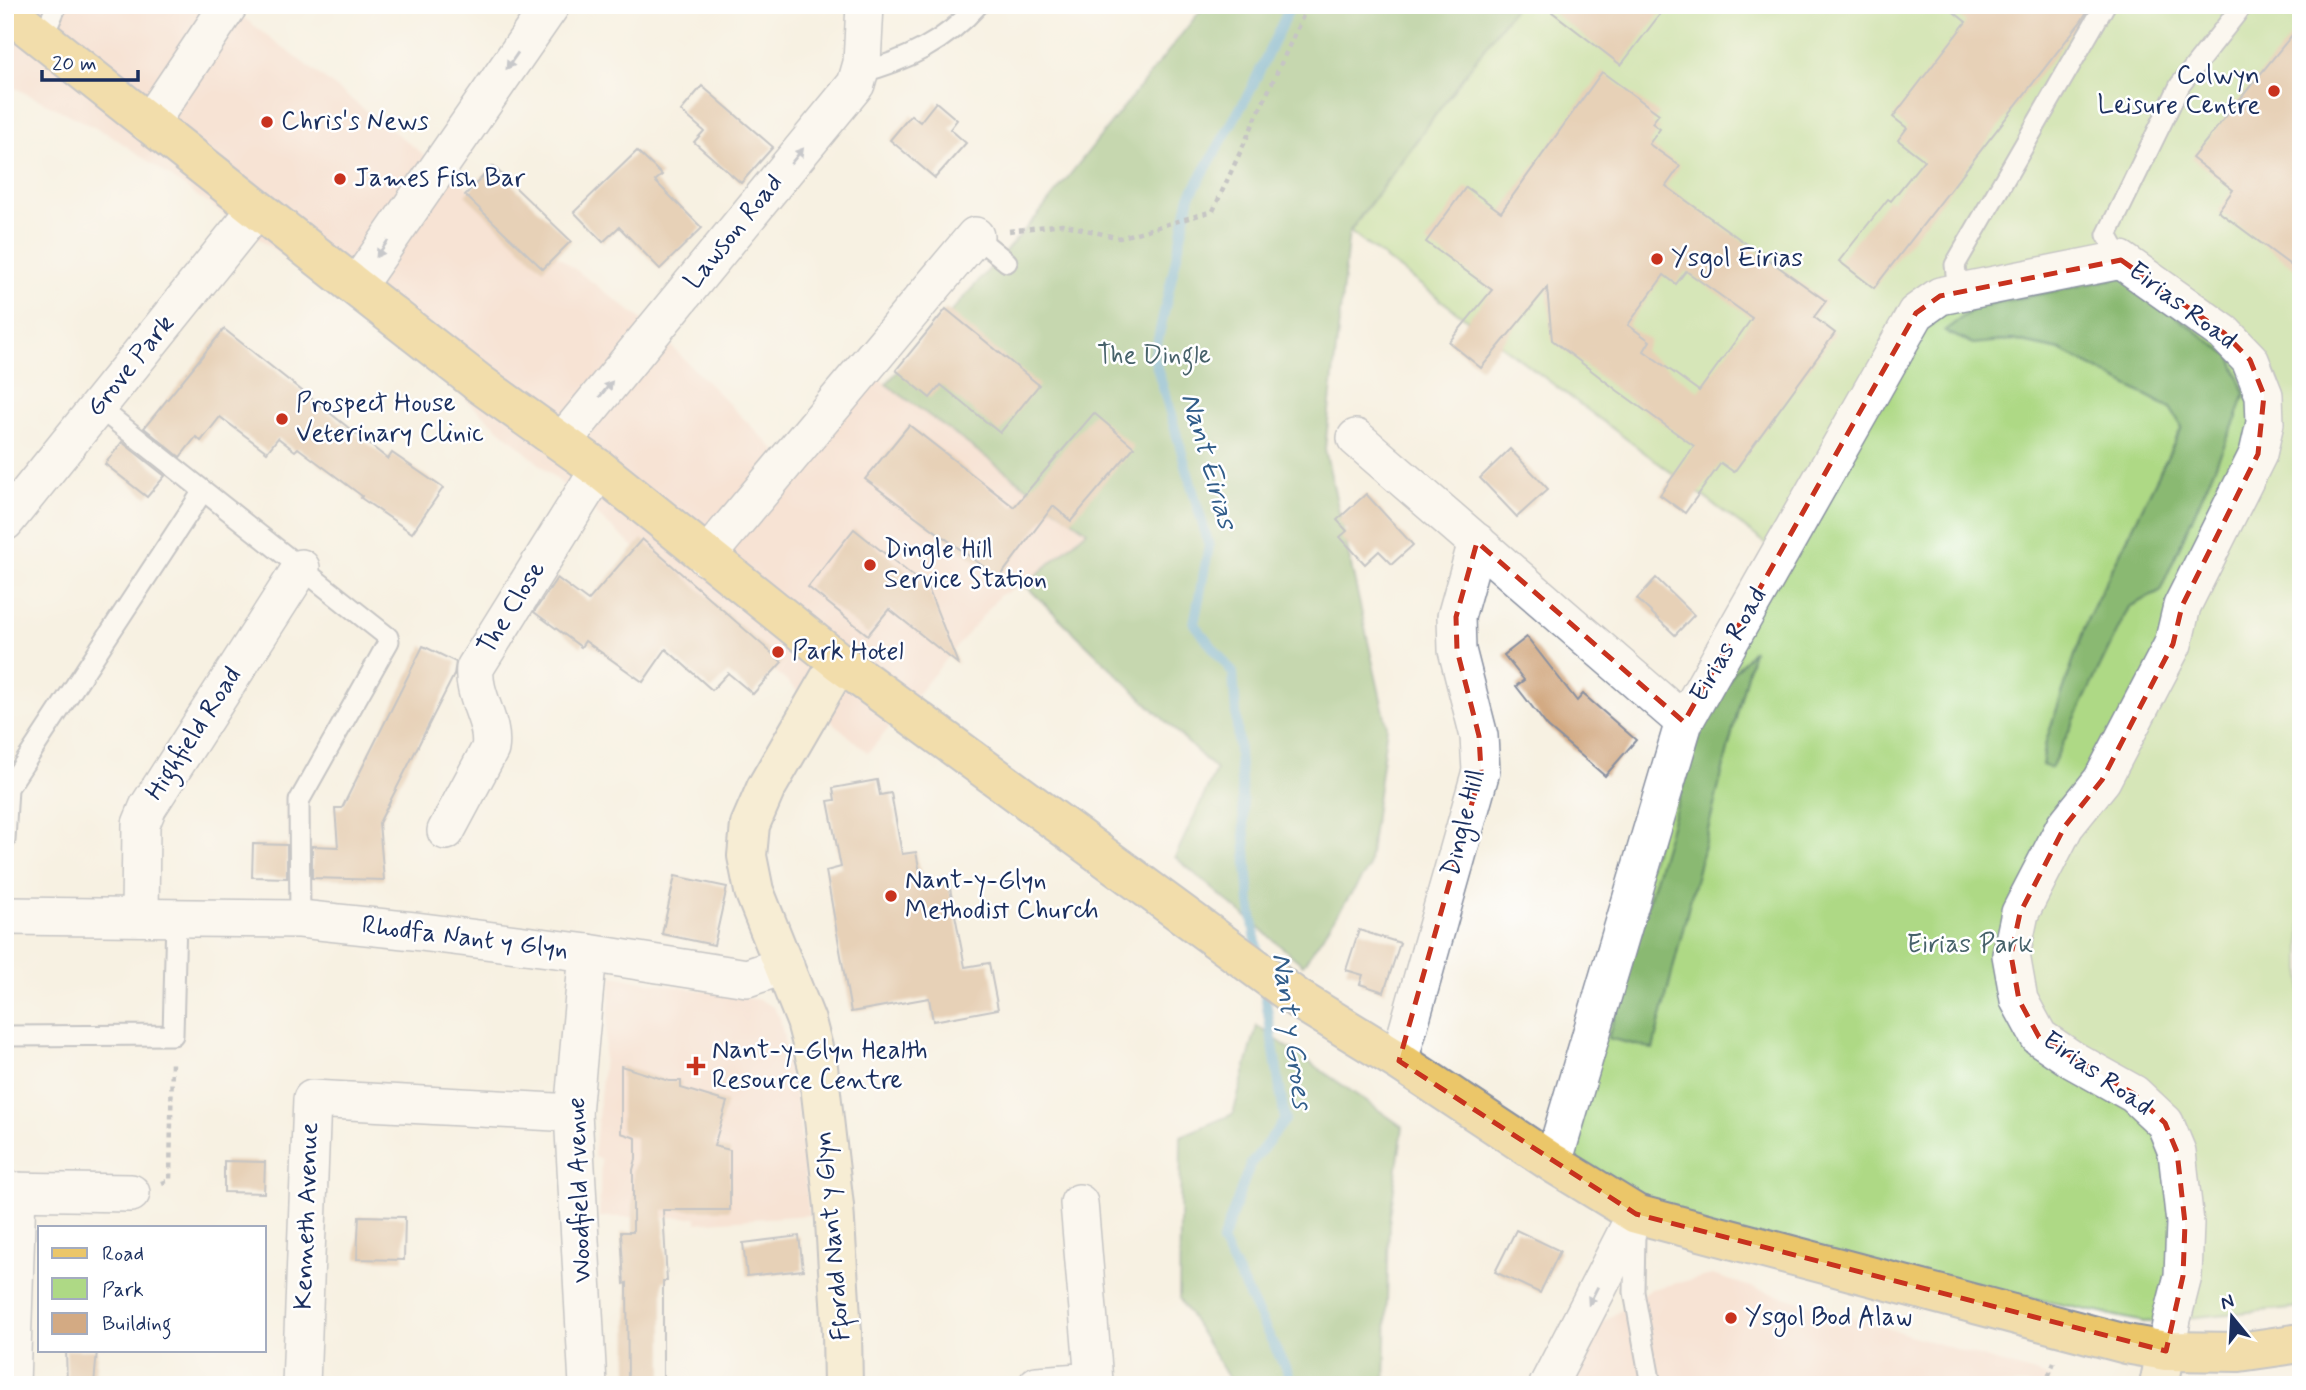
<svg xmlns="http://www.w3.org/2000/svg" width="2306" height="1390" font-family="Mynerve,sans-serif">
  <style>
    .built { fill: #f6d2c3 }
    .green { fill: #aed985; stroke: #648472; stroke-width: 2 }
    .forest { fill: #8ab972; stroke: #527468; stroke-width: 2 }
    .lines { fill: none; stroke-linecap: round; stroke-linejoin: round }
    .stream { stroke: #51a3cc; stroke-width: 10 }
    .building { fill: #d3aa83; fill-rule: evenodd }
    .lane-casing { stroke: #8990a0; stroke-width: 23 }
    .street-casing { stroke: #8990a0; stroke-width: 40 }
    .secondary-casing { stroke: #8990a0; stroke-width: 42 }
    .primary-casing { stroke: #8990a0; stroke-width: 42 }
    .path { stroke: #8990a0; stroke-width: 4.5; stroke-dasharray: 5 5; stroke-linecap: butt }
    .lane { stroke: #fff; stroke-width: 19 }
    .street { stroke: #fff; stroke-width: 37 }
    .secondary { stroke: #f7e8c3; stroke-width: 38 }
    .primary { stroke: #ebc669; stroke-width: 38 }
    .oneway { fill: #8d97ae }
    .marked { fill: none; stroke: #c8321e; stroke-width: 5; stroke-dasharray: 14 9; stroke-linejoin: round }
    .poi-dot { fill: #c8321e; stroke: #fff; stroke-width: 2.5 }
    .labels { text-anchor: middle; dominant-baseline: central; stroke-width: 5; stroke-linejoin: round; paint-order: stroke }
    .poi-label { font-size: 26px; fill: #1b2f5e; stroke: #fff; text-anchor: start }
    .street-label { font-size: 26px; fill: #1b2f5e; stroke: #fff }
    .park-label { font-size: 26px; fill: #47626a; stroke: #fff }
    .water-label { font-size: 28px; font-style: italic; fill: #315d8a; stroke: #fff }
  </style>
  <rect width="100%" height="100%" fill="#fff"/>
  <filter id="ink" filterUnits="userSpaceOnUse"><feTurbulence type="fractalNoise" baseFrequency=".0143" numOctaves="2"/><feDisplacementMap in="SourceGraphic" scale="14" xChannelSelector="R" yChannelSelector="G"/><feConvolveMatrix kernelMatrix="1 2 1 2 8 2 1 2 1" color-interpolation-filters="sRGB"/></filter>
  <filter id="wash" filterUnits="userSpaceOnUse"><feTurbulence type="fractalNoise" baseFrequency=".00686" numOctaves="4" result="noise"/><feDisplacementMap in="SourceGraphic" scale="28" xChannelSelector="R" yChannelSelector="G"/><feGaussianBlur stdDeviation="1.57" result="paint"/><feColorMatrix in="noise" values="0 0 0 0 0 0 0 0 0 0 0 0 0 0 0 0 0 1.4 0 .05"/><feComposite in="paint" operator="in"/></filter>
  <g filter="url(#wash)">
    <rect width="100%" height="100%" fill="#f7f1e2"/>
    <g class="built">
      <path d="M5,5H227L654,329L786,461L865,368L1087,532L1025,585L1000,595L868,753L379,323L112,136L5,83Z"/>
      <path d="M612,976L760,1000L773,1007L780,1018L799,1114L809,1215L697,1223L696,1217H599L601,1159L594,1157Z"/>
      <path d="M1712,1275L2051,1378L2048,1385H1579L1567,1347L1651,1289Z"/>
    </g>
    <path class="green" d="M1516,5H2301V1307L2144,1322L1636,1214L1553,1163L1708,684L1780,554L1350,232Z"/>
    <g class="forest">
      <path d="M1205,5H1516L1349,232L1325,449L1387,726L1368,869L1303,965L1175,857L1216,770L1025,585L1087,531L886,384L1037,216Z"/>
      <path d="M2123,277L2231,357L2245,393L2237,417L2160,591L2129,607L2051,768L2042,765L2046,741L2087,620L2182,427L2170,408L2060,350L2012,340L1973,344L1944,331L1976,307Z"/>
      <path d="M1753,650L1653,1049L1608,1038L1699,731L1731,676Z"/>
      <path d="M1257,1026L1403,1127L1389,1223L1385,1385H1233L1179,1298L1181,1136L1233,1114Z"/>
    </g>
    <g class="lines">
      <g class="stream">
        <path d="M1258,955L1250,903L1233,673L1194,624L1209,546L1154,357L1190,196L1249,93L1291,5"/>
        <path d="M1264,988L1285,1120L1250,1165L1222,1242L1294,1385"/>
      </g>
    </g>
    <g id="blocks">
      <g class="building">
        <path d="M1543,5H1667L1621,65Z"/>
        <path d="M1945,5H2091L2082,20L1874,288L1839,261L1888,199L1891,201L1924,160L1898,140L1907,128L1893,117L1966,22Z"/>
        <path d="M2301,24V273L2218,211L2233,190L2192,158Z"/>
        <path d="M1602,72L1659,114L1652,123L1660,129L1649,144L1680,166L1666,186L1826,301L1814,317L1835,333L1734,472L1721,463L1685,513L1660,495L1694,446L1618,391L1552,340L1547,288L1481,368L1449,342L1492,290L1426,242L1466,187L1501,212ZM1686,271L1752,318L1699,391L1644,351L1650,341L1628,325L1664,275L1676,284Z"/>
        <path d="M702,86L773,147L741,183L694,142L704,131L681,111Z"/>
        <path d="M936,102L957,120L950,129L966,143L935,178L890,140L911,115L920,122Z"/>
        <path d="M637,151L662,175L655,181L702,228L660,269L619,227L603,242L574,212Z"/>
        <path d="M493,166L571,241L543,269L465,195Z"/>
        <path d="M946,309L1039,385L1000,433L941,385L930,398L896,370Z"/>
        <path d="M224,329L388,459L392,453L443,488L412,533L361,498L362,496L298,448L295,451L278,438L267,452L220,417L201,441L196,437L180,457L144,428Z"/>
        <path d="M1094,413L1134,447L1071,521L1053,506L999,578L865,479L909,425L1014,507Z"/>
        <path d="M122,442L165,476L147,497L105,464Z"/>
        <path d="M1510,449L1548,489L1517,517L1480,478Z"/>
        <path d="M1366,494L1413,545L1392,564L1379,551L1365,564L1340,537L1347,531L1337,520Z"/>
        <path d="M854,529L928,588L958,664L889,609L868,635L808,587Z"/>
        <path d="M642,539L782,662L753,694L728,673L712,690L666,649L643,682L585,641L581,647L534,612L557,578L588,601Z"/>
        <path d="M1656,578L1694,615L1675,635L1637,599Z"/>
        <path d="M1527,637L1577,701L1583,694L1636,740L1605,776L1548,727L1516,686L1524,680L1504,655Z"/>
        <path d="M423,646L456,662L454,675L379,823L384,880L312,878V846L338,847L335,808H342Z"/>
        <path d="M877,780L880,795L891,793L902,854L916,852L922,882L948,878L965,967L989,963L998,1009L933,1021L929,998L851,1012L826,871L841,867L828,801L835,800L833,788Z"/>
        <path d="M253,844L287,845V878L252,877Z"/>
        <path d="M675,876L727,887L714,945L662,934Z"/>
        <path d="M1359,930L1400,943L1384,992L1360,984L1363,975L1346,970Z"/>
        <path d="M621,1066L669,1081H681V1088L727,1102L714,1146L730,1150V1210H663L667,1281H663V1385H628L627,1283L624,1284L621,1232H633V1170L636,1159V1138L621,1133Z"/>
        <path d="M224,1161L265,1162L264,1193L224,1192Z"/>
        <path d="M359,1216L405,1217L404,1260L357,1259Z"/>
        <path d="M1516,1230L1560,1251L1540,1293L1495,1272Z"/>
        <path d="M799,1236L803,1270L747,1276L743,1243Z"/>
        <path d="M66,1350H97L94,1385H67Z"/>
      </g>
    </g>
  </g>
  <g filter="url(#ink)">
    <use href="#blocks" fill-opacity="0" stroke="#8990a0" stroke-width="2"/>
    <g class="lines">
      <g class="lane-casing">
        <g id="lane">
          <path d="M42,39L57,5"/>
          <path d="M859,73C906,61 945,42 978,5"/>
          <path d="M975,236L1007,262"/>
          <path d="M2121,260L2107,235L2180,85L2243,5"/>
          <path d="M1958,292L1955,265L2105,5"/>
          <path d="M98,407L388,637L389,641L299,801L300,919"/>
          <path d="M5,840L8,788L203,491"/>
          <path d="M5,1036L173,1035L176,917"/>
          <path d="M1635,1232L1634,1292L1651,1385"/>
        </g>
      </g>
      <g class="street-casing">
        <g id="street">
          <path d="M149,124L229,5"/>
          <path d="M356,287L551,5"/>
          <path d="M1356,438L1684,722"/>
          <path d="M562,442L856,84L862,63L865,5"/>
          <path d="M5,522L256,210"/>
          <path d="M706,557L975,236"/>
          <path d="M446,831L490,749C495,722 472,697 475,668L599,469"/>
          <path d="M5,916L300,919L414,931L588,953L747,978L785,965"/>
          <path d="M140,917L141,824L148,807L301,568"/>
          <path d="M588,953L573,1113L588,1385"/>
          <path d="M1399,1061L1481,771L1479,736L1457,650L1456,617L1477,542"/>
          <path d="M1553,1163L1684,722L1916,313L1940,296L2121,260L2224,333L2250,360L2264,395L2265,423L2258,454L2182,606L2173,644L2102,780L2065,826L2020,913L2011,955L2019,1000L2039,1037L2073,1060L2134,1094L2165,1123L2177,1152L2185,1223L2183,1276L2172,1319L2166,1351"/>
          <path d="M5,1191L131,1193"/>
          <path d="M11,1385L17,1191"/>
          <path d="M301,1385L312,1099L573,1113"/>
          <path d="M1037,1385L1094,1381L1079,1203"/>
          <path d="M1548,1385L1636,1214"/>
        </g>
      </g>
      <g class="secondary-casing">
        <g id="secondary">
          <path d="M839,662L766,788L750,825L747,856L754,891L806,1021L818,1067L834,1206L842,1333L843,1385"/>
          <path d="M2159,1385L2166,1351"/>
        </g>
      </g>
      <g class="primary-casing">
        <path id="primary" d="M5,9L356,287L480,384L599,469L839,662L1298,999L1399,1061L1553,1163L1636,1214L2126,1344L2166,1351L2239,1352L2301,1343"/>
      </g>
      <g class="path">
        <path d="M1009,231L1062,224L1119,238L1213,211L1308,5"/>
        <path d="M162,1183L170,1180L172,1060"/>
        <path d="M2045,1385L2054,1362"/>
      </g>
      <use href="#lane" class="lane"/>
      <use href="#street" class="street"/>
      <use href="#secondary" class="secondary"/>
      <use href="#primary" class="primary"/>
    </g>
    <defs><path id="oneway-solid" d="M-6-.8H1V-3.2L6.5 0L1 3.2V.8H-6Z" transform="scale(1.75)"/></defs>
    <g class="oneway">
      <use href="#oneway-solid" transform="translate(512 61) rotate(125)"/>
      <use href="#oneway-solid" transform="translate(797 156) rotate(-51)"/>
      <use href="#oneway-solid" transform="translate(382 249) rotate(125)"/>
      <use href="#oneway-solid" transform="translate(606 389) rotate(-51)"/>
      <use href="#oneway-solid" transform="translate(1593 1296) rotate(117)"/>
    </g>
  </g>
  <path d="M0 0H2306V1390H0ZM2121,260L2224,333L2250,360L2264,395L2258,454L2182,606L2173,644L2102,780L2065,826L2020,913L2011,955L2019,1000L2039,1037L2134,1094L2165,1123L2177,1152L2185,1223L2183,1276L2166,1351L1636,1214L1399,1061L1481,771L1479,736L1457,650L1456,617L1477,542L1684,722L1916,313L1940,296Z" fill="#f7f1e2" fill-opacity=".55" fill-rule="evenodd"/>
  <path class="marked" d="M2121,260L2224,333L2250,360L2264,395L2258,454L2182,606L2173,644L2102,780L2065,826L2020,913L2011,955L2019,1000L2039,1037L2134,1094L2165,1123L2177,1152L2185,1223L2183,1276L2166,1351L1636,1214L1399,1061L1481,771L1479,736L1457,650L1456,617L1477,542L1684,722L1916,313L1940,296Z"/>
  <g class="poi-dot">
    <circle cx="2274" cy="91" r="7"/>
    <circle cx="267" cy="122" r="7"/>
    <circle cx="340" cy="179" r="7"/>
    <circle cx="1657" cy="259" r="7"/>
    <circle cx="282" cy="419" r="7"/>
    <circle cx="870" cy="565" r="7"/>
    <circle cx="778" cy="652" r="7"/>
    <circle cx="891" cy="896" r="7"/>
    <path d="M692.5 1055.5h7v7h7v7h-7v7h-7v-7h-7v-7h7z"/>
    <circle cx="1731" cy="1318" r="7"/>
  </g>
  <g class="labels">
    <g class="poi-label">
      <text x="2260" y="76" text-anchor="end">Colwyn<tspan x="2260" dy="30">Leisure Centre</tspan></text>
      <text x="281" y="122">Chris's News</text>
      <text x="354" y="179">James Fish Bar</text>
      <text x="1671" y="259">Ysgol Eirias</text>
      <text x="296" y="404">Prospect House<tspan x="296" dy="30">Veterinary Clinic</tspan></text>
      <text x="884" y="550">Dingle Hill<tspan x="884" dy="30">Service Station</tspan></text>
      <text x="792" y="652">Park Hotel</text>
      <text x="905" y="881">Nant-y-Glyn<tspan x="905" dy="30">Methodist Church</tspan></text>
      <text x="712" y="1051">Nant-y-Glyn Health<tspan x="712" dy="30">Resource Centre</tspan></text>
      <text x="1745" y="1318">Ysgol Bod Alaw</text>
    </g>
    <g class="street-label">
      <text transform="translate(734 232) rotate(-51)">Lawson Road</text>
      <text transform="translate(2182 306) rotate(37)">Eirias Road</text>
      <text transform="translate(131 366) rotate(-51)">Grove Park</text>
      <text transform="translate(512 608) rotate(-58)">The Close</text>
      <text transform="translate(1729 645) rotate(-60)">Eirias Road</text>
      <text transform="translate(194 734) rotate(-57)">Highfield Road</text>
      <text transform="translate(1464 823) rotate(-76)">Dingle Hill</text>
      <text transform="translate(465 938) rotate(7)">Rhodfa Nant y Glyn</text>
      <text transform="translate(2097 1074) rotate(35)">Eirias Road</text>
      <text transform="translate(580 1190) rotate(-92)">Woodfield Avenue</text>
      <text transform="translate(307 1216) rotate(-88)">Kenneth Avenue</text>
      <text transform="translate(833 1236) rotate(-95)">Ffordd Nant y Glyn</text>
    </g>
    <g class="park-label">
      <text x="1154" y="356">The Dingle</text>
      <text x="1970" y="945">Eirias Park</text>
    </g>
    <g class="water-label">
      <text transform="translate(1208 461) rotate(74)">Nant Eirias</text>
      <text transform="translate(1291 1031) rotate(82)">Nant y Groes</text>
    </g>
  </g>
  <rect width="2306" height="1390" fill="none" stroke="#fff" stroke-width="28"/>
  <rect x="38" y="1226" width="228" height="126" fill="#ffffff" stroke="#a4acbf" stroke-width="2"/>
  <rect x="52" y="1248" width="35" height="10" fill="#ebc669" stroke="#a4acbf" stroke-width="2"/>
  <text x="102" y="1260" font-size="21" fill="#1b2f5e">Road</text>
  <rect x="52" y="1278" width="35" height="21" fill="#aed985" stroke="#a4acbf" stroke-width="2"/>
  <text x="102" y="1296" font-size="21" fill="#1b2f5e">Park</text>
  <rect x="52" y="1313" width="35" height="21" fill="#d3aa83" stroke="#a4acbf" stroke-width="2"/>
  <text x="102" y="1330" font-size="21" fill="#1b2f5e">Building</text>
  <g transform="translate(2232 1317) rotate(342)" stroke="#ffffff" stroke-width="5" paint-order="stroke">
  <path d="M0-5L12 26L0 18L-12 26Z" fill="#1b2f5e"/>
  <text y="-10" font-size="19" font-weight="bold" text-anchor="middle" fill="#1b2f5e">N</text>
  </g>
  <path d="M42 70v10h96v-10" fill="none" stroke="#1b2f5e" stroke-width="3.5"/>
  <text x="52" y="70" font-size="21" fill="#1b2f5e" stroke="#ffffff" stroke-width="5" paint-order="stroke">20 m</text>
</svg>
